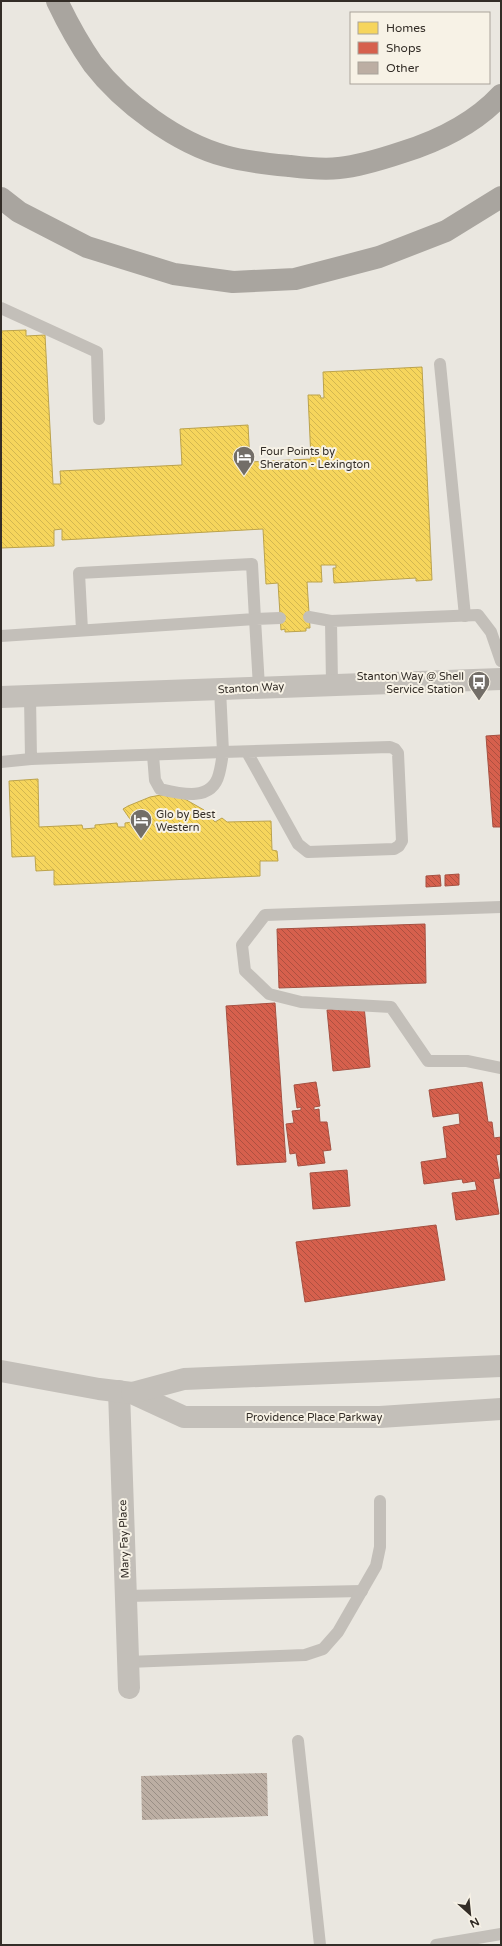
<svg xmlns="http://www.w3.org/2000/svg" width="502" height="1946" font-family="'Varela Round',sans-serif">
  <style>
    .homes { fill: url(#homes-back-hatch); stroke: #bca34c }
    .shops { fill: url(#shops-back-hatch); stroke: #a55142 }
    .building { fill: url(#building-back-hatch) }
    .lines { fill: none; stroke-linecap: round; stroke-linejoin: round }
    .service { stroke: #c3bfb9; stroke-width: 12 }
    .minor { stroke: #c3bfb9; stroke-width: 22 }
    .tertiary { stroke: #c3bfb9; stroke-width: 22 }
    .motorway { stroke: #a9a59f; stroke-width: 22 }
    .labels { text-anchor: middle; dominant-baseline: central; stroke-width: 4; stroke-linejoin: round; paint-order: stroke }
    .poi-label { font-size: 11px; fill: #332d27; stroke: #f7f2e6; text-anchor: start }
    .street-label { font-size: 11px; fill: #332d27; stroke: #f7f2e6 }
  </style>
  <defs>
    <pattern id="homes-back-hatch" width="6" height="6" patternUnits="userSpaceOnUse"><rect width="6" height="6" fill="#f6d55c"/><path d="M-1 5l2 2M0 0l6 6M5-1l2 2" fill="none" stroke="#d3b750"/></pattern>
    <pattern id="shops-back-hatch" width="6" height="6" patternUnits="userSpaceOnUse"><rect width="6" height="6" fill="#d6604d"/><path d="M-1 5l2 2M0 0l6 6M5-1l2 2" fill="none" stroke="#ae5040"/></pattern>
    <pattern id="building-back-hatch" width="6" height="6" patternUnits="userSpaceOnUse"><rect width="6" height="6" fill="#bcaea3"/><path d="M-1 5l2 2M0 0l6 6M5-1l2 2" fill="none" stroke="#998e85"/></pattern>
  </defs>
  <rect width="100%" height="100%" fill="#eae7e0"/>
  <g class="homes">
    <path d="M26,330V336L45,335L53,484H61L60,471L182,465L180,429L248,425L250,462L311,459L308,395H320L321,398H324L323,372L422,367L432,580L416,581V578L334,583L333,568H336V565H321L322,582H307L310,628H306V631L285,632V629L281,630L278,583L266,584L263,529L62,540V529L54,530V546L1,548V331Z"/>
    <path d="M38,779L39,827L82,825L83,829L95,828V825L117,823L118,827H125V823L132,822L123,809L128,806L150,797L161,795L183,798L204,810L215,822L222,818L227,822L271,821L272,850L277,851L278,861H260V876L54,885V870L36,871L35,856L12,857L9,781Z"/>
  </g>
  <g class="shops">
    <path d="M501,735V827H493L486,736Z"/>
    <path d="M459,874V885L445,886V875Z"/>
    <path d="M440,875L441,886L426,887V876Z"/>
    <path d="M425,924L426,983L279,988L277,929Z"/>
    <path d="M275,1003L286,1162L237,1165L226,1006Z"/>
    <path d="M364,1006L370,1067L333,1071L327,1010Z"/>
    <path d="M316,1082L320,1106L314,1107V1110L319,1109L320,1122H327L331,1150L323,1151L325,1163L298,1166L296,1153L290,1154L286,1124L294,1123L292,1111L301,1110V1107L297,1108L294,1085Z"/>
    <path d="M482,1082L488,1122H492L494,1138L501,1137V1154L496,1155L500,1178L493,1179L499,1214L456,1220L452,1193L477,1190L475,1181L463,1183L462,1179L424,1184L421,1162L447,1158L443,1127L460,1124L459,1113L433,1117L429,1090Z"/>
    <path d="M347,1170L350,1206L313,1209L310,1173Z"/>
    <path d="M436,1225L445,1280L305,1302L296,1242Z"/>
  </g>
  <path class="building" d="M267,1773L268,1816L142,1820L141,1776Z"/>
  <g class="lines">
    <g class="service">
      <path d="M1,308L97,352L99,419"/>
      <path d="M440,364L465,616"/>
      <path d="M309,617L331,621"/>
      <path d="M1,636L255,619L252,564L79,573L82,630"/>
      <path d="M332,684L331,621L478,615L491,632L501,661"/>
      <path d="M259,687L255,619L280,618"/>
      <path d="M30,696L31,759L223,752L220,689"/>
      <path d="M153,755L155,780L160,789C181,794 212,802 219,774C221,767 222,759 223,752L390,747L395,749L398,753L402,841L399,846L394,849L308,852L298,844L247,752"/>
      <path d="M1,762L31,759"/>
      <path d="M501,907L265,915L242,945L245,971L269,994L301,1002L391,1007L428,1061H467L501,1068"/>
      <path d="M126,1596L362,1591"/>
      <path d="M128,1662L305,1655L323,1649L338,1632L376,1566L380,1547V1501"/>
      <path d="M298,1741L320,1945"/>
      <path d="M436,1945L501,1934"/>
    </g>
    <g class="minor">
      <path d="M1,697L501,679"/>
      <path d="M119,1391L129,1688"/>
    </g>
    <g class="tertiary">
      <path d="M1,1371L99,1389L132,1393L184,1417H380L501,1409"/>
      <path d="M132,1393L184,1379L501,1366"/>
    </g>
    <g class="motorway">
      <path d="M57,1C67,22 79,44 93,64C123,103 177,143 225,156C246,162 269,164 290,166C306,168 323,170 339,168C360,166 382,159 403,152C438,141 475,123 501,95"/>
      <path d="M1,198L19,212L87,247L174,274L233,282L295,279L379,257L446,231L501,197"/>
    </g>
  </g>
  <defs>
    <g id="hotel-pin" transform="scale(1.15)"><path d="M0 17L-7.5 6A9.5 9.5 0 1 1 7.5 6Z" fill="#736e68" stroke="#f7f2e6"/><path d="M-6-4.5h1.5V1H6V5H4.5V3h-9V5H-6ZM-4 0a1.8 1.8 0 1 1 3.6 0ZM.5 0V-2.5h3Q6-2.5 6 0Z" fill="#fff"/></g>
    <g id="bus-pin" transform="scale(1.15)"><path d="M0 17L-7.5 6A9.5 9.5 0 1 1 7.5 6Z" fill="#736e68" stroke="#f7f2e6"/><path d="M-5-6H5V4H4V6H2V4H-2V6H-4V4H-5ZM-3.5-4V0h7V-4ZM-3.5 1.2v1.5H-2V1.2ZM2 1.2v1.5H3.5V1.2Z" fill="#fff"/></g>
  </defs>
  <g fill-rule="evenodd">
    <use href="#hotel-pin" x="244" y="457"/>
    <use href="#bus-pin" x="479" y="682"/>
    <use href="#hotel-pin" x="141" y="820"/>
  </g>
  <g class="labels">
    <g class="poi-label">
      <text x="260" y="451">Four Points by<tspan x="260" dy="13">Sheraton - Lexington</tspan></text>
      <text x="464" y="676" text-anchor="end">Stanton Way @ Shell<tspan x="464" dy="13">Service Station</tspan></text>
      <text x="156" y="814">Glo by Best<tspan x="156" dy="13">Western</tspan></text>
    </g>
    <g class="street-label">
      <text transform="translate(251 688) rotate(-3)">Stanton Way</text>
      <text x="314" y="1417">Providence Place Parkway</text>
      <text transform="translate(124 1539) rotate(-92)">Mary Fay Place</text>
    </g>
  </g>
  <rect width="502" height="1946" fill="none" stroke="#332d27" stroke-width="4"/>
  <rect x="350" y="12" width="140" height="72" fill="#f7f2e6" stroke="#a9a39a"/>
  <rect x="358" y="22" width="20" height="12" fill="#f6d55c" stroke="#a9a39a"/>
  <text x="386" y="32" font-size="12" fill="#332d27">Homes</text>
  <rect x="358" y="42" width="20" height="12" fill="#d6604d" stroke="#a9a39a"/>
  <text x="386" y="52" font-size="12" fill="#332d27">Shops</text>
  <rect x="358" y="62" width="20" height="12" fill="#bcaea3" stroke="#a9a39a"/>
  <text x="386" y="72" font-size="12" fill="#332d27">Other</text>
  <g transform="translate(470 1914) rotate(153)" stroke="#f7f2e6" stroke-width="3" paint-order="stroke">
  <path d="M0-3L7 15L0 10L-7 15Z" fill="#332d27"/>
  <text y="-6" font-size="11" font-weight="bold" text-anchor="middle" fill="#332d27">N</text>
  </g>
</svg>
